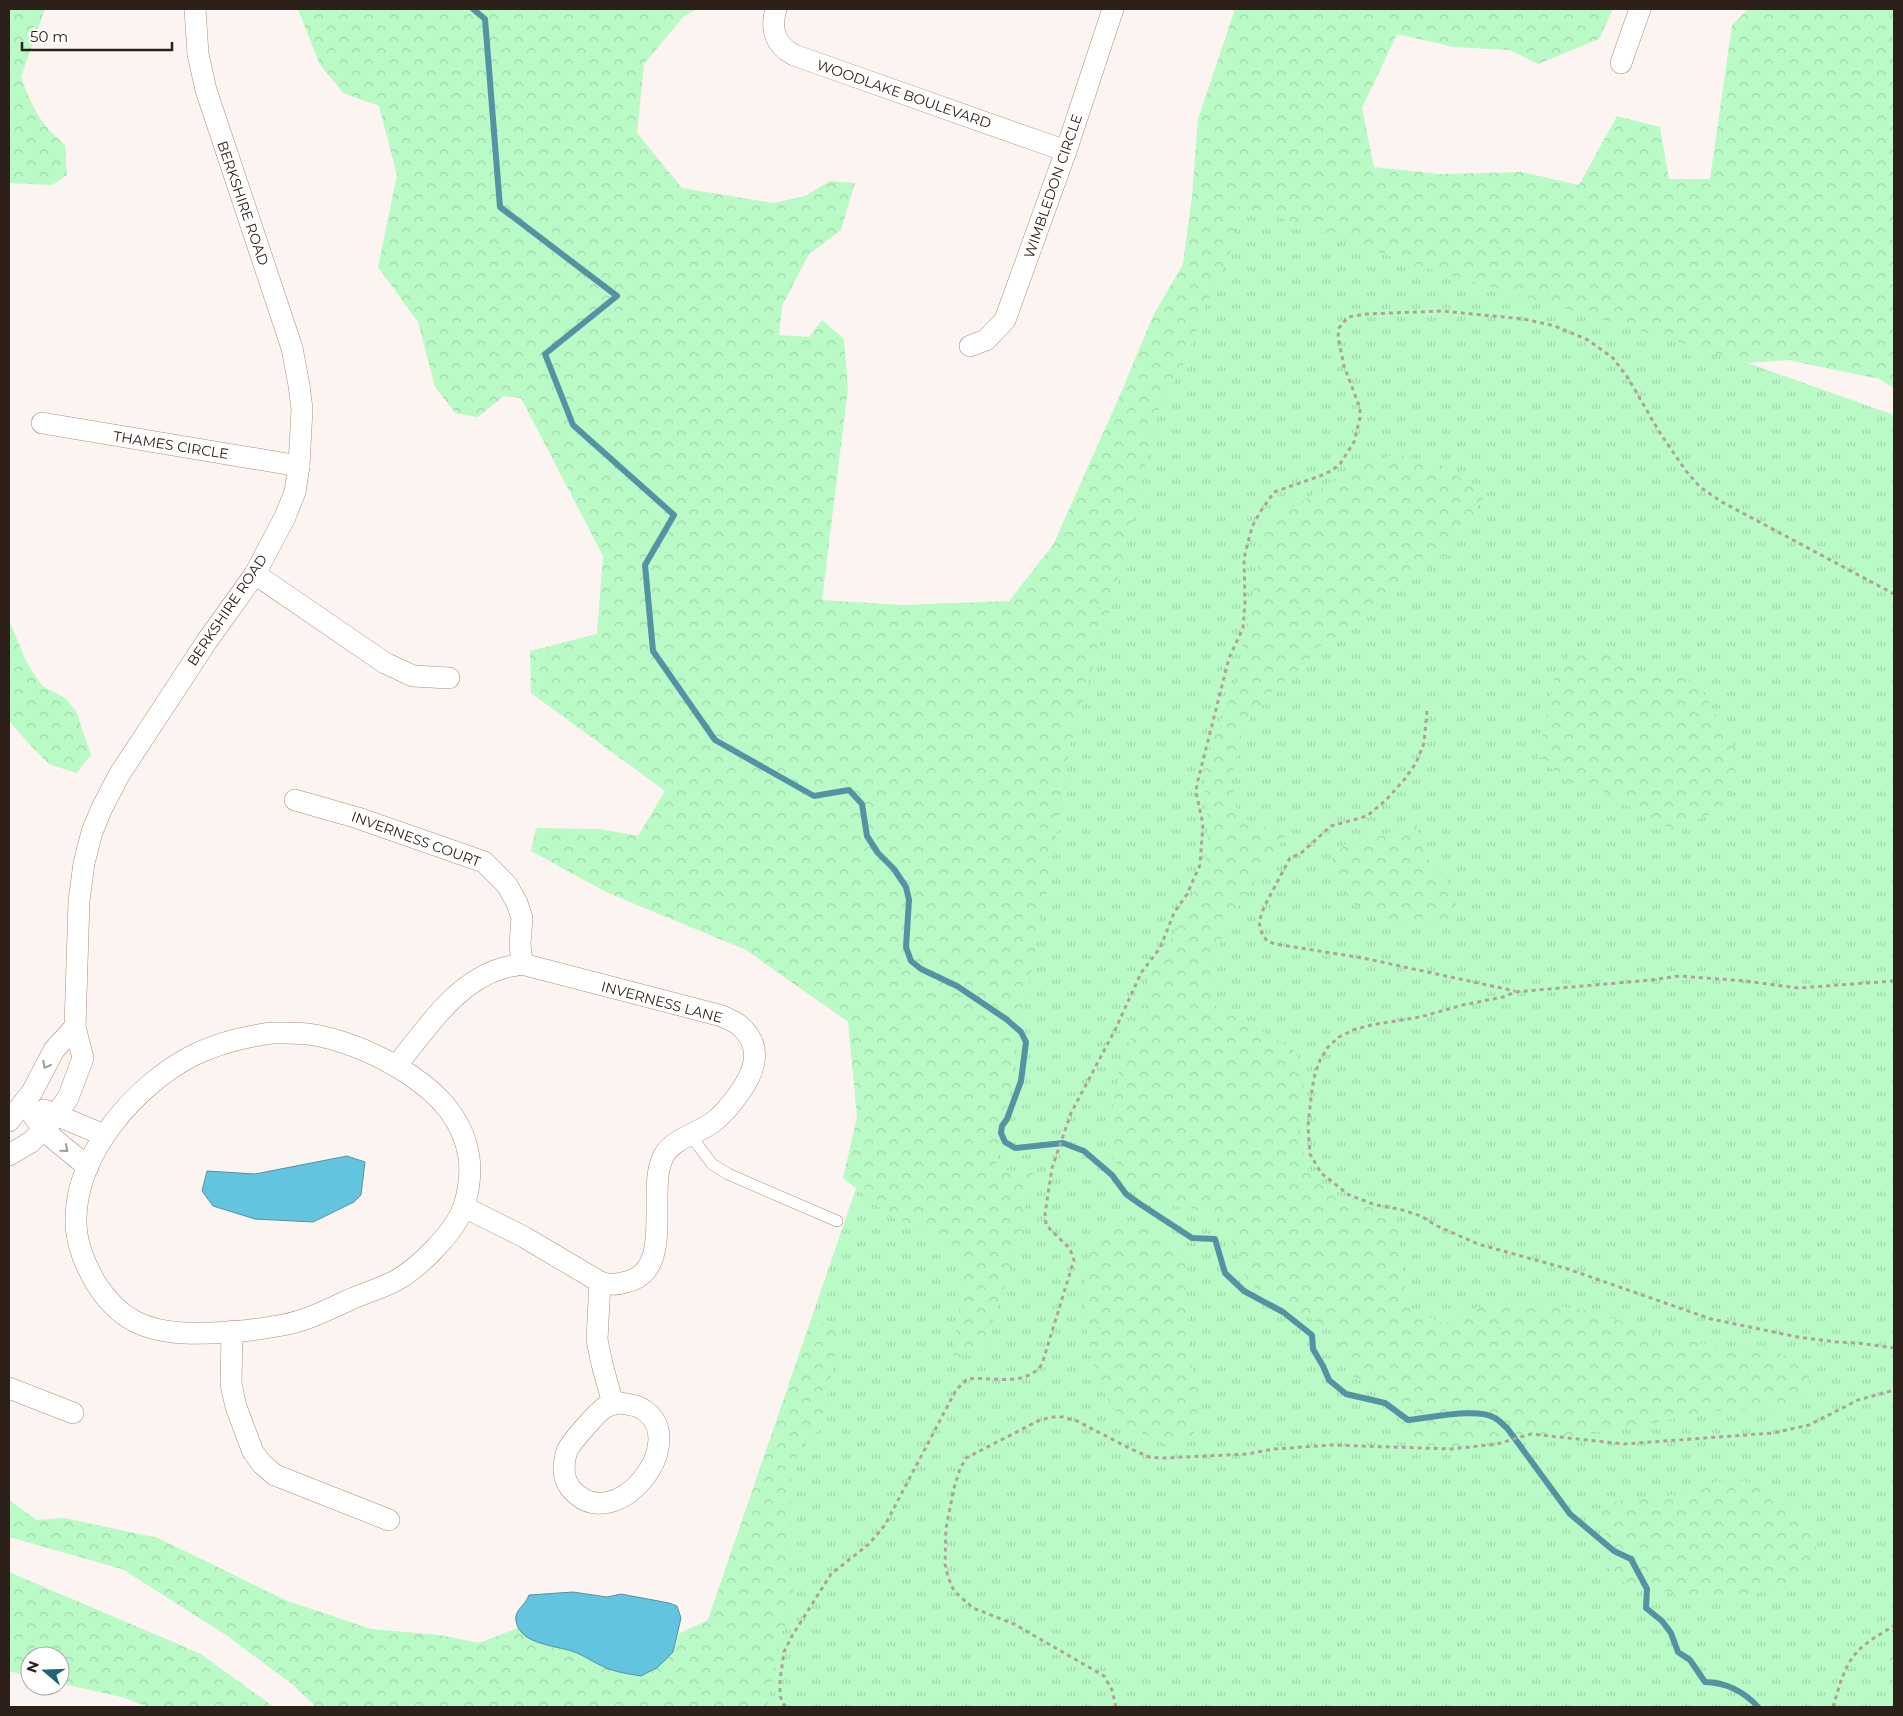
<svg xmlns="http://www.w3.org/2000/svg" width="1903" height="1716" font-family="Montserrat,sans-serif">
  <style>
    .grass { fill: url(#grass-tufts) }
    .forest { fill: url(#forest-crowns) }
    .water { fill: #63c4e0; stroke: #5393a4 }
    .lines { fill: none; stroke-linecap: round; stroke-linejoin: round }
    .stream { stroke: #5393a4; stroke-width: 6 }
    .lane-casing { stroke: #ae8d7a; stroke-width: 12 }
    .street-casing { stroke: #ae8d7a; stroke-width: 22 }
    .path { stroke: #ada39e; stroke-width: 3; stroke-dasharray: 4 4; stroke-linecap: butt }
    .lane { stroke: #fff; stroke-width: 11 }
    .street { stroke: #fff; stroke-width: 21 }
    .oneway { stroke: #a09b97 }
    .labels { text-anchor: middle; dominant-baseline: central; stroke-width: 4; stroke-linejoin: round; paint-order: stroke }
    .street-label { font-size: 14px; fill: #2d2018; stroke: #fff }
  </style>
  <defs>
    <pattern id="grass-tufts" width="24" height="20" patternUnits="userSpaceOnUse" patternTransform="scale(1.25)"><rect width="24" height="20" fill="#bafac6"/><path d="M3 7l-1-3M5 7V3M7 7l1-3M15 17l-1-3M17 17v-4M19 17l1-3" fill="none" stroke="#a0d6a9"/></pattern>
    <pattern id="forest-crowns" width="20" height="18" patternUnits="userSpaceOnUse" patternTransform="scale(1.25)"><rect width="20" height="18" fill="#bafac6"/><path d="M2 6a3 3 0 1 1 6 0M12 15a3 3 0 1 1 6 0" fill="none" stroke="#a0d6a9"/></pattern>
  </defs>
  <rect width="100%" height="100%" fill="#fcf4f0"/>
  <path class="grass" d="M1223,176L1894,415V1707H678L930,973Z"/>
  <g class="forest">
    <path d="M9,9H45L21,77C33,109 39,122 65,145L67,175L52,185L9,183Z"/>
    <path d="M298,9H697L684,16L644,64L637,133L682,188L773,203L805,196L830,181L855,183L841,230L809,254L782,306L779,335L809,337L822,320L844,339L848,388L822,600L903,605L1009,601L1053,545L1120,395L1153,316L1183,264L1192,196L1198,119L1235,9H1613L1599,39L1538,64L1510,50L1454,47L1397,34L1362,108L1374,167L1440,174L1522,172L1579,185L1617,116L1660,127L1669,179H1710L1732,25L1748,9H1894V388L1879,379L1788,360L1749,363L1415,265L1278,217L1239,207L1232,248L1208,300L1186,359L1157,414L1113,600L1070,746L1053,855L995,1169L1033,1172L1017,1248L983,1352L969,1349L952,1365L964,1265L940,1238L890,1216L843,1178L857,1117L848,1022L746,950L606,892L531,851L536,828L600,829L638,836L665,791L531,693L530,651L597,634L603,556L521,398L504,396L478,417L455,413L435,387L418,322L378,267L397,175L379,106L343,93L319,63Z"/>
    <path d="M1396,454L1440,464L1485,496L1447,554L1409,581L1351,627L1319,647L1301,669L1275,688L1243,728L1231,780L1238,816L1286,835L1227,924L1209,977L1217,1010L1244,1020L1294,1050L1305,1074L1298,1134L1309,1172L1336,1195L1376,1205L1396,1221C1401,1251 1402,1279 1410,1308L1445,1324L1475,1308L1489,1305L1546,1304L1589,1311L1682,1340L1726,1347L1763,1345L1787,1357L1809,1375L1810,1394L1788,1409L1710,1411L1646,1425L1563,1438L1528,1435L1451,1449L1414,1444L1380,1387L1352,1376L1335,1332L1248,1284L1234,1246L1220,1219L1191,1208L1155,1204L1126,1178L1110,1152L1113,1105L1120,1066L1145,1005L1149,976L1178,927L1206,862L1208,823L1202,765L1238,679L1240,656L1259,562L1260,521L1305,500L1347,470Z"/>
    <path d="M9,620L26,661L42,686L65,698L76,711L91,755L76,773L49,764L32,747L9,721Z"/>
    <path d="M1574,648L1602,651L1641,677L1676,673L1700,687L1737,751L1739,776L1720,810L1673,830L1601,791L1567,782L1538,757L1554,680Z"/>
    <path d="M1415,818L1424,854L1447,881L1456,898V917L1434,926L1385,919L1355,905L1336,883L1332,858L1348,841L1385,835Z"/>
    <path d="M1122,1221L1152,1231L1185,1260L1189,1333L1193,1374L1200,1397L1194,1435L1165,1444L1121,1421L1098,1382L1086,1327L1085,1284L1092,1243Z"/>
    <path d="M829,1321L840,1324L827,1403L819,1429L799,1451L791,1477L790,1546L795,1603L780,1638L767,1707H316L293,1685L226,1635L122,1569L9,1537V1500L37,1520L64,1518L158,1538L285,1600L371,1629L440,1635L479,1643L518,1628L532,1640L576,1652L605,1668L673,1652L678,1634L708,1620L809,1326Z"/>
    <path d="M1734,1478L1773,1490L1797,1509L1812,1532L1817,1552L1805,1572L1782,1585L1744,1598L1715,1599L1677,1595L1627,1584L1612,1576L1601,1508L1618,1501L1681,1494L1708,1484Z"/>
    <path d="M9,1572L201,1654L274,1707H147L125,1698L60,1683V1656H30V1677L9,1671Z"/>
    <path d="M1894,1653V1703L1887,1688L1890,1659Z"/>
  </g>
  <g class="water">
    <path d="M347,1156L365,1162L361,1195L354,1202L313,1222L255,1219L213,1206L202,1191L207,1171L255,1174Z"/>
    <path d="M573,1592L607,1597L621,1594L669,1603L677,1606L681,1618L673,1652L658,1667L641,1676C629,1674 615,1672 604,1667C595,1663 586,1657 577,1653C559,1645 520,1646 516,1621C514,1610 525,1606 529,1595Z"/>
  </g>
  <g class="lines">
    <path class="stream" d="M473,9L485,19L500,207L617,296L545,354L573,425L674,515L645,565L653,651L715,740L814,796L849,790L862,804L867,836L878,853L894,869L906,887L909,900L906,947L911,961L921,969L957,986L1006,1019L1021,1032L1026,1042L1021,1081L1007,1119L1002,1126L1001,1133L1005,1142L1015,1148L1063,1143L1084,1151L1112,1175L1126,1194L1140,1204L1192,1238L1215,1239L1225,1273L1244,1291L1283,1312L1312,1335L1313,1349L1323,1366L1329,1380L1346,1394L1385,1403L1408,1420C1429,1418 1478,1407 1495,1418C1499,1420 1503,1425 1507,1428L1570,1514L1614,1551L1631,1559L1647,1589L1646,1608L1662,1621L1671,1633L1678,1652L1690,1660L1705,1682C1725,1682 1745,1692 1758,1707"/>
    <g class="lane-casing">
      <path id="lane" d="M691,1136L712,1164L728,1174L837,1221"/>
    </g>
    <g class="street-casing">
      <g id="street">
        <path d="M776,9C770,29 775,45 794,55L1066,151"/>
        <path d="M1621,63L1640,9"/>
        <path d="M970,346L986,340L1005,320L1066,151L1113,9"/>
        <path d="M42,423L299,466"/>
        <path d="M255,574L385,663L413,676L449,678"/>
        <path d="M295,800L358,818L484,862L507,885L517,903L522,918L520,944L522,964"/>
        <path d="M271,1033C287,1033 304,1032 320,1036C351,1043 383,1057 410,1075C440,1095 463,1120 469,1157C471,1173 469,1190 464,1206C456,1231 418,1269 395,1281C380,1289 364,1293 349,1300C327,1310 306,1321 283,1325C251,1331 216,1334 184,1333C145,1331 119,1319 97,1285C85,1265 75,1242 76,1218C77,1152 136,1085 192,1056C217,1043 243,1037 271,1033Z"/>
        <path d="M396,1066C426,1030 455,982 503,968C509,966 515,966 522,964L722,1016C727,1019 734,1021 739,1025C763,1045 756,1070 740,1092C732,1104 724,1114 712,1123C696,1134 671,1140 663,1157C646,1192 676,1271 626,1282C617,1285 608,1285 600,1282L524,1237L464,1207"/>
        <path d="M25,1103L43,1130L88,1167"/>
        <path d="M44,1110L104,1135"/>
        <path d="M9,1121L32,1092L54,1050L75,1027"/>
        <path d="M9,1155L31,1142L50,1123L68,1098L83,1058L75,1027L79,901L84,863L92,832L101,810L119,775L207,641L255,574L285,517L295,492L299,466L302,409L299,385L292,348L206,90L198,54L195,9"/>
        <path d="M600,1282L597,1340L602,1364L613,1404"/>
        <path d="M232,1331L231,1384L236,1407L253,1452L262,1464L275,1475L389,1520"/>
        <path d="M9,1388L73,1413"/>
        <path d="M619,1403C627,1404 637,1405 644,1410C691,1442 616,1538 572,1490C562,1479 563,1464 567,1451C570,1443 597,1413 604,1408C609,1405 614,1404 619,1403Z"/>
      </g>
    </g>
    <g class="path">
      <path d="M1427,711L1424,743L1416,763L1404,780L1385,801L1367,816L1331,826L1300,854L1290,858L1264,907L1259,922L1262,934L1267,941L1275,944L1363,958L1515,991"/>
      <path d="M1894,981L1798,988L1745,981L1679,976L1651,980L1515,992L1503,997L1463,1005L1420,1017L1371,1025L1353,1030L1339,1037L1328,1047L1320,1060L1315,1074L1312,1089L1308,1126L1310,1154L1321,1173L1349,1195L1376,1205L1399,1209L1421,1216L1437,1226L1478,1244L1568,1269L1711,1319L1798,1337L1837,1342L1858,1343L1894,1348"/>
      <path d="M785,1707L780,1696V1680L784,1652L792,1636L831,1574L869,1544L885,1525L956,1390L967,1379C991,1376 1026,1388 1042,1364L1074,1260L1070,1249L1046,1225L1045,1214L1052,1168L1071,1113L1116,1028L1141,973L1160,948L1174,913L1187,894L1200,865L1203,824L1196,792L1197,784L1229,658L1243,628L1245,603L1244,558L1252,527L1260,512L1274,492L1320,476L1331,471L1340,464L1354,442L1360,418V408L1344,366L1338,337L1339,328L1348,317L1366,314L1442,311L1524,319L1555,326L1588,340L1613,358L1628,378L1660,433L1686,471L1700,487L1722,502L1894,594"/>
      <path d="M1116,1707L1112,1690L1104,1676L1014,1624L973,1608L954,1591L948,1577L945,1564L946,1528L954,1488L960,1469L966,1458L1038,1421L1051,1417H1063L1077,1421L1129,1448L1149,1457L1163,1458L1248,1454L1274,1449L1332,1445L1451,1449L1497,1444L1531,1434L1624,1444L1773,1433L1809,1425L1858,1400L1894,1390"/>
      <path d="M1833,1707C1847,1659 1850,1651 1894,1626"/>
    </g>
    <use href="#lane" class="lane"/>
    <use href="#street" class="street"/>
  </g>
  <defs><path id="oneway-chevron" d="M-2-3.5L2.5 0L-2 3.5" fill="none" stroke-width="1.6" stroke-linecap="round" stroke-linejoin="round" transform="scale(1.25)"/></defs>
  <g class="oneway">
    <use href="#oneway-chevron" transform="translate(46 1065) rotate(118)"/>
    <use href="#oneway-chevron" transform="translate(65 1149) rotate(40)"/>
  </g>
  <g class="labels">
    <g class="street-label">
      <text transform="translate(904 94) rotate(19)">WOODLAKE BOULEVARD</text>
      <text transform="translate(1053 186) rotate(-71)">WIMBLEDON CIRCLE</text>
      <text transform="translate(243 203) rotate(71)">BERKSHIRE ROAD</text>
      <text transform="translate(171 445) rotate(9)">THAMES CIRCLE</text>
      <text transform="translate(227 610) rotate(-56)">BERKSHIRE ROAD</text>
      <text transform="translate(416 839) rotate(20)">INVERNESS COURT</text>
      <text transform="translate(662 1002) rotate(15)">INVERNESS LANE</text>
    </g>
  </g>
  <rect width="1903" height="1716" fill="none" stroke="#2d2018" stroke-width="20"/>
  <g transform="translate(45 1671) rotate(289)"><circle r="24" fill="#ffffff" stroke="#aba6a3"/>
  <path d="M0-4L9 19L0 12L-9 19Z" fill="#1e6474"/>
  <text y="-8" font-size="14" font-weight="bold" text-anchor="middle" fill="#2d2018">N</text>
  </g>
  <path d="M22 42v8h150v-8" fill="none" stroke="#2d2018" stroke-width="2.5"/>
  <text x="30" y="42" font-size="15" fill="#2d2018" stroke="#ffffff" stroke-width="4" paint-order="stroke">50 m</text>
</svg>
